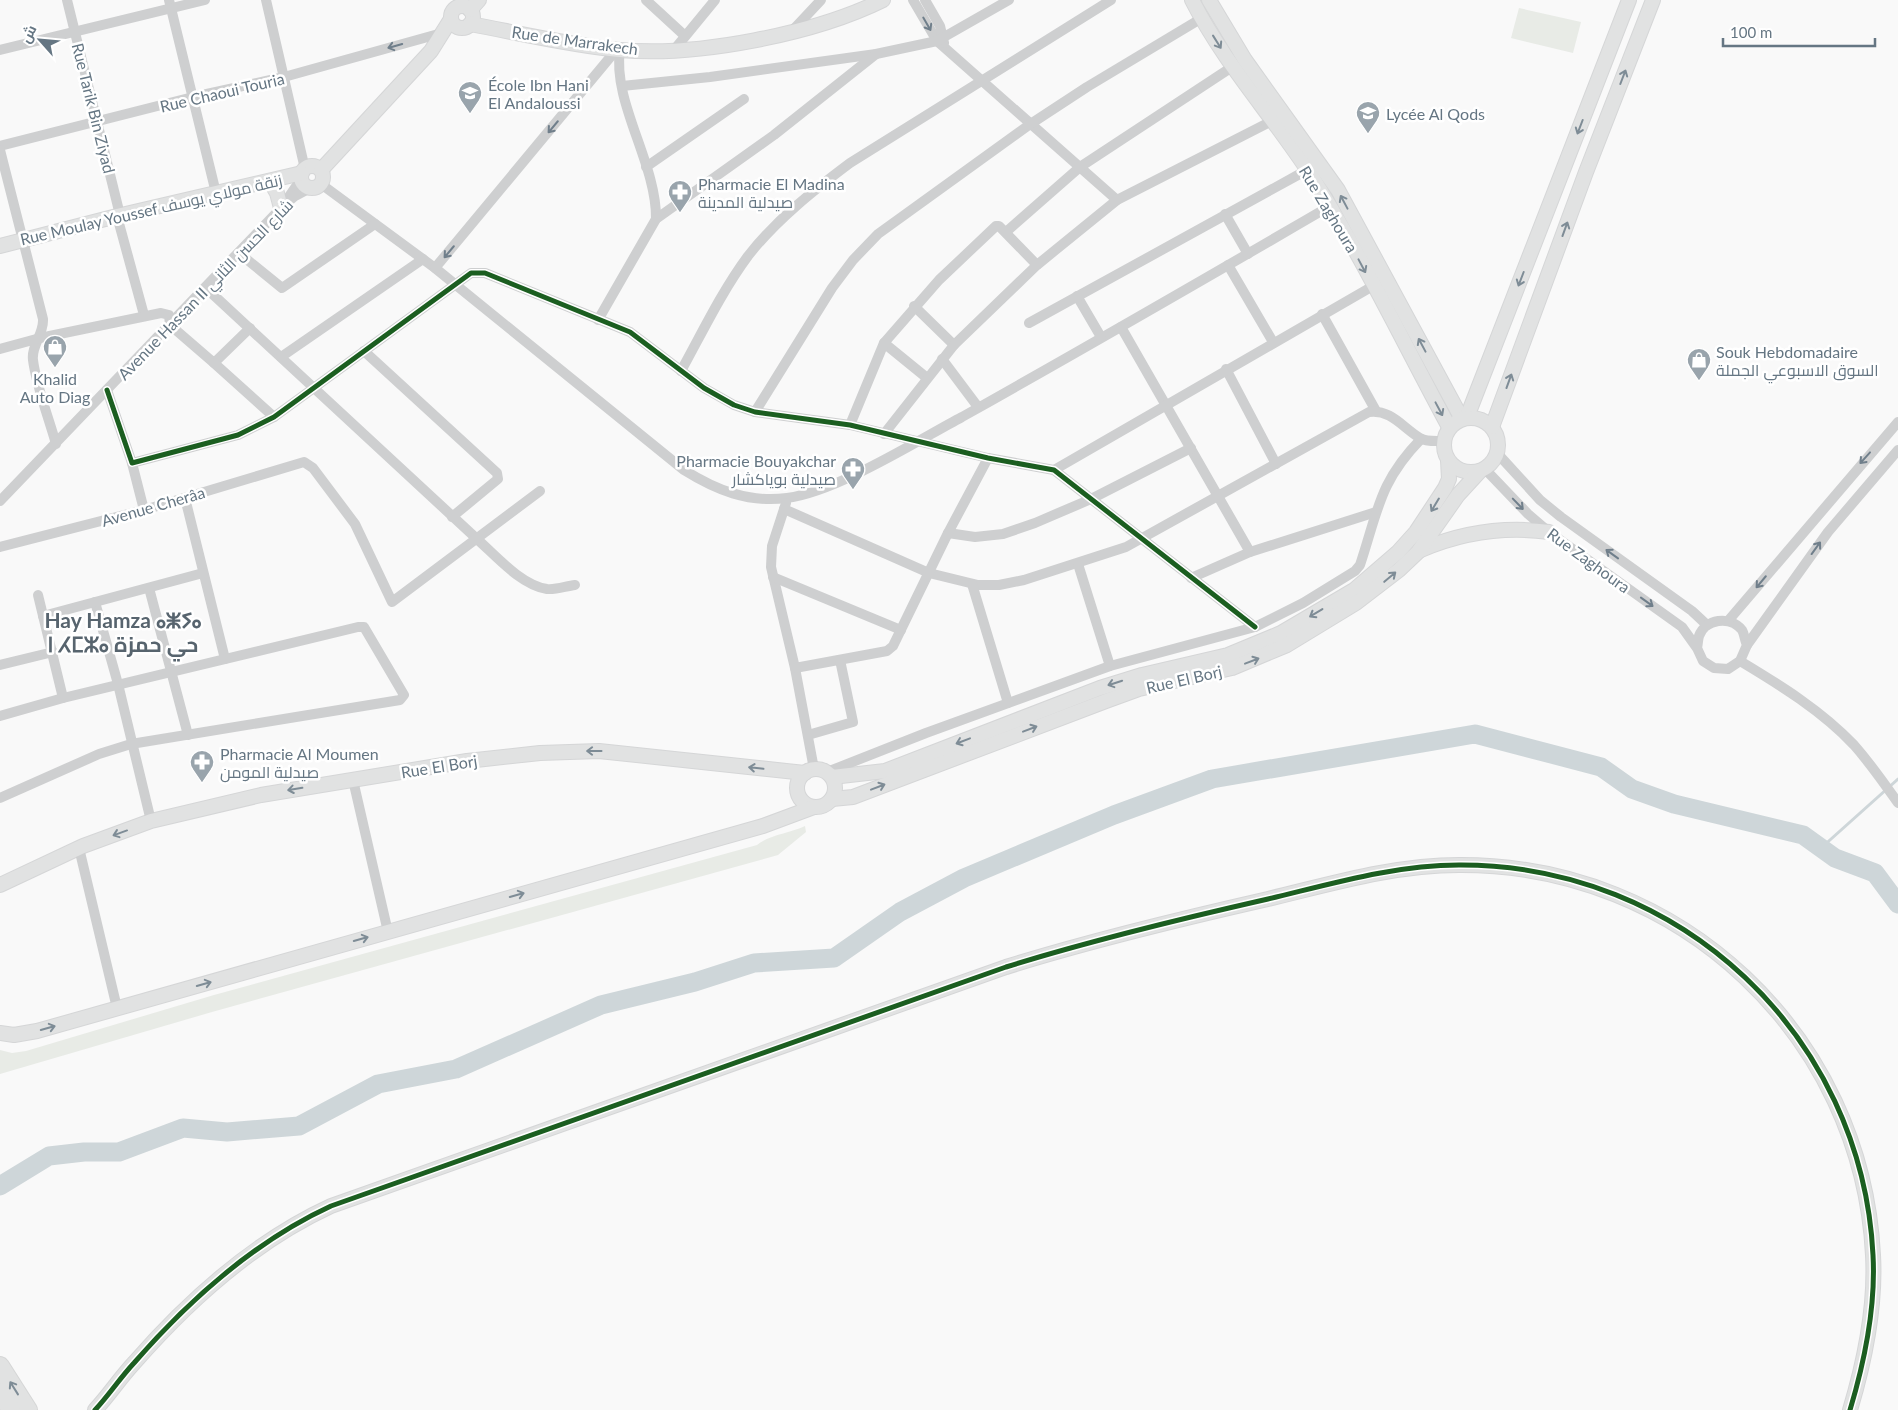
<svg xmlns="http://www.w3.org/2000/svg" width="1898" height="1410" font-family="Lato,Cairo,'Noto Sans Tifinagh',sans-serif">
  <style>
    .green { fill: #e8ebe6 }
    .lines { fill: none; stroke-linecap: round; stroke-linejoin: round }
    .stream { stroke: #ced6d9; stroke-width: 3 }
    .river { stroke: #ced6d9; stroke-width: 19 }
    .secondary-casing { stroke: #d5d6d7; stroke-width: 16 }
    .highway-casing { stroke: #d5d6d6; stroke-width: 20 }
    .street { stroke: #cecfd0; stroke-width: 10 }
    .secondary { stroke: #e1e2e2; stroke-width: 14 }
    .highway { stroke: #e1e2e2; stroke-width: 18 }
    .cycleway-casing { stroke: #fff; stroke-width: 8 }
    .cycleway { stroke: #1b5e20; stroke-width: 5 }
    .oneway { stroke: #707f8b }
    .oneway2 { stroke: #7e8c96 }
    .labels { text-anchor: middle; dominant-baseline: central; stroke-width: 5; stroke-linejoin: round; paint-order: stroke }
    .street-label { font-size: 16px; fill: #657683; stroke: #fff }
    .poi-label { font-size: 16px; fill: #657683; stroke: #fff; text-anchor: start }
    .district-label { font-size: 21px; font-weight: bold; fill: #57646e; stroke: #fff }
  </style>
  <rect width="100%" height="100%" fill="#f9f9f9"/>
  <g class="green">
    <path d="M1519,8L1581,22L1573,53L1511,38Z"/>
    <path d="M805,826L806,832L778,855L212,1012L0,1074V1050L12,1053L26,1051L214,995L757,845C769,835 790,833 805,826Z"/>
  </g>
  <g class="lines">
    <path class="stream" d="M1821,848L1898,779"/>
    <path class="river" d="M0,1186L49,1156L84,1152H119L183,1128L227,1132L299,1126L378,1084L456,1069L601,1005L695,982L754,963L834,958L900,912L964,878L1114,815L1212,779L1475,734L1601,767L1632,789L1674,804L1803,835L1835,858L1875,873L1898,904"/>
    <g class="secondary-casing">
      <g id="secondary">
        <path d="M1192,0C1224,63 1271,114 1309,172C1361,254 1403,342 1449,427"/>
        <path d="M1209,0L1245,60L1338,190L1462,419"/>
        <circle cx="462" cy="17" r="11"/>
        <path d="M470,10L479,0"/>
        <path d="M470,24C519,33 569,45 620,50C697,57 814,34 883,0"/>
        <circle cx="312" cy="177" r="11"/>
        <path d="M321,170L431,51L451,19"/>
        <path d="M270,181L277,193L281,208"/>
        <path d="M0,246L117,216L302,173"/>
        <path d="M1467,417L1629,0"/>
        <circle cx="1471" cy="445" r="27"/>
        <path d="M1492,427L1586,172L1653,0"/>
        <path d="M1421,550C1463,532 1504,526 1549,532"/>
        <circle cx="816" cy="788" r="19"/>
        <path d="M832,777L885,771L1100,688L1142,675L1228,655L1281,633L1354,590L1398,552L1416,532L1445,488L1449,479L1448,460"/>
        <path d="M832,799L853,797L1106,701L1139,689L1232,668L1287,645L1356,603L1399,570L1418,552L1458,495L1480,471"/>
        <path d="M0,885L83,846L151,821L261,795L467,761L540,753L599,751L805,773"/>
        <path d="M0,1033L14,1035L37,1031L763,826L814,807"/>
        <path d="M95,1410C109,1395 120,1378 134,1363C189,1300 255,1241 331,1206L1006,967C1092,940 1180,919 1268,899C1331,884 1394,865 1459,865C1680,864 1862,1035 1873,1255C1876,1308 1865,1360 1850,1410"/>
      </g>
    </g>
    <g class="highway-casing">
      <g id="highway">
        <path d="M0,1366L28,1410"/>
        <path d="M0,1392L11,1410"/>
      </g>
    </g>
    <g class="street">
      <path d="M67,0L120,215"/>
      <path d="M169,0L216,193"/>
      <path d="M266,0L305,169"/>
      <path d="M646,0L684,35"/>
      <path d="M913,0L937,41L1117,200"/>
      <path d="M925,0L940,26L944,43"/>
      <path d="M793,30L821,0"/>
      <path d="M0,50L205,0"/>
      <path d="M620,50C612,102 657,164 656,219"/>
      <path d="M674,50L715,0"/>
      <path d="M622,86L710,77L876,54L937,41L1009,0"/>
      <path d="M0,146L193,97L284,77L442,33"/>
      <path d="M0,150L43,319C44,334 31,346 33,360C36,385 49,419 56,444"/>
      <path d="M646,167L744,99"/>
      <path d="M321,184L435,268L684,470C716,490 748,503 787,498C838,491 915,442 962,417C1085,348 1208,277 1330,206"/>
      <path d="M288,198L301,179"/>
      <path d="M1225,214L1248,254"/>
      <path d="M117,216L144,315"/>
      <path d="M1006,232L1080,167L1232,67"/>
      <path d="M239,253L282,288L375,224"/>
      <path d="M1228,265L1273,342"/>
      <path d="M435,268L617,49"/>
      <path d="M206,288L477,539C496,556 521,585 547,589C556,590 566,586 575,585"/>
      <path d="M1077,296L1101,337"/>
      <path d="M914,306L954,345"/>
      <path d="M1322,314L1376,411"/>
      <path d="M598,320L656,219L774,135L876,54"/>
      <path d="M1029,323L1307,170"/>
      <path d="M1121,327L1250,552"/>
      <path d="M884,343L927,378"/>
      <path d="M0,349L40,338L161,313L169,315L170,325L214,363L250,328"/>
      <path d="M364,351L497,473L498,479L452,517"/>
      <path d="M281,357L423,259"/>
      <path d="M942,359L978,407"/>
      <path d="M214,363L274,417"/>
      <path d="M1226,369L1276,464"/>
      <path d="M681,371C702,333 722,291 748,256C776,220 814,190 850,163L1111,0"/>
      <path d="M107,390L132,463L238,435L274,417L471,273H485L630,332L704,388L734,405L755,412L850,425L988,458L1054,470L1255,627"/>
      <path d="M755,412L832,288L853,260L878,234L1029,125L1087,87L1202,18"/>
      <path d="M850,425L884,343L939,280L996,226H999L1037,265"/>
      <path d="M884,434L954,345L1037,265L1117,200L1272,121"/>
      <path d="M1497,453L1540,500L1561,517L1692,611L1707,625"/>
      <path d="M132,463L144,510"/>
      <path d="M1484,468L1528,514L1549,532L1682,627L1697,648L1703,661L1714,668L1728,669L1740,661L1747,645C1745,641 1744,633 1742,630C1730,615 1705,619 1699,636C1698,639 1698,644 1697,648"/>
      <path d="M1054,470L1373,286"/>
      <path d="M185,498L225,659"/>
      <path d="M0,501L282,207L295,196L310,188"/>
      <path d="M786,503L772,546L771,567L795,668L814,769"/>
      <path d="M784,509L929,573L978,585H999L1024,580L1126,547L1369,412C1391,409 1403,428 1420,438C1426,442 1437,441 1443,441"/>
      <path d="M948,533L975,537L1003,534L1035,523L1091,499L1191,448"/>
      <path d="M0,547L144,510L304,462L313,468L355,524L392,602L540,491"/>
      <path d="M1078,564L1110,666"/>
      <path d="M773,577L901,630"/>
      <path d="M1191,578L1250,552L1376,512"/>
      <path d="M972,584L1008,703"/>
      <path d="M149,588L188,735"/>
      <path d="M38,595L63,698"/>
      <path d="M95,602L118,684L151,821"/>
      <path d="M43,616L203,573"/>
      <path d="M1728,621L1898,422"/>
      <path d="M1747,645L1828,532L1898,450"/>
      <path d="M1740,661C1780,685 1822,711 1854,745C1870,763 1884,783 1898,803"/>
      <path d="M0,665L53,652"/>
      <path d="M795,668L887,651L893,646L948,533L988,458"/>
      <path d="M0,716L63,698L358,627H364L404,695L400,700L131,744L99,754L0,798"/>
      <path d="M808,735L853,722L840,660"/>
      <path d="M827,772L926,733L1110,666L1255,627L1303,603L1355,571L1360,565C1378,511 1379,482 1421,439"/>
      <path d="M353,780L388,932"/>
      <path d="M79,848L117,1008"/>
    </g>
    <use href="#secondary" class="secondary"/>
    <use href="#highway" class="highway"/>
    <g class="cycleway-casing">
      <g id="cycleway">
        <path d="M107,390L132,463L238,435L274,417L471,273H485L630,332L704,388L734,405L755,412L850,425L988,458L1054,470L1255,627"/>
        <path d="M95,1410C109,1395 120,1378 134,1363C189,1300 255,1241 331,1206L1006,967C1092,940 1180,919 1268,899C1331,884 1394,865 1459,865C1680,864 1862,1035 1873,1255C1876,1308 1865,1360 1850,1410"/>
      </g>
    </g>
    <use href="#cycleway" class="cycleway"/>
  </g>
  <defs><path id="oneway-shaft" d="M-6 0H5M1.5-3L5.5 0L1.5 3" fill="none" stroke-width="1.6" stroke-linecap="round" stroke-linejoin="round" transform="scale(1.25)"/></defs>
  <g class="oneway">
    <use href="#oneway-shaft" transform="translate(927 24) rotate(60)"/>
    <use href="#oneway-shaft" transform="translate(395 46) rotate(164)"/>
    <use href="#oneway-shaft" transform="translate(553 127) rotate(130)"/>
    <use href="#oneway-shaft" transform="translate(449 252) rotate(130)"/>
    <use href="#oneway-shaft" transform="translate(1865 458) rotate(132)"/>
    <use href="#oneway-shaft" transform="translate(1518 504) rotate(46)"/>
    <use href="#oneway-shaft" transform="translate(1816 548) rotate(-54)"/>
    <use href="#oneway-shaft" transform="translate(1612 554) rotate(-144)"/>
    <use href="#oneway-shaft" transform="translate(1761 582) rotate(130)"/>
    <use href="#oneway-shaft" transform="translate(1647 602) rotate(36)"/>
  </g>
  <g class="oneway2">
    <use href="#oneway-shaft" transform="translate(1217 42) rotate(58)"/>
    <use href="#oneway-shaft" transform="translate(1623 77) rotate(-69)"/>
    <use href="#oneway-shaft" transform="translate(1580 127) rotate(111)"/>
    <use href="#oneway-shaft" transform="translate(1344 202) rotate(-118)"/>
    <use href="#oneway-shaft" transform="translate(1565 229) rotate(-70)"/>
    <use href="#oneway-shaft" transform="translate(1362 266) rotate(62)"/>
    <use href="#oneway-shaft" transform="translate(1521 279) rotate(111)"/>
    <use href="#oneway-shaft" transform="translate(1422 345) rotate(-118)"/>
    <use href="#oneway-shaft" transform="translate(1509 381) rotate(-70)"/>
    <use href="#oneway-shaft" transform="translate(1439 409) rotate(62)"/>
    <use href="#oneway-shaft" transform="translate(1435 505) rotate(121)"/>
    <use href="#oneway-shaft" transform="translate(1390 577) rotate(-40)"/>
    <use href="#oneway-shaft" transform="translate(1316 613) rotate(149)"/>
    <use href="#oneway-shaft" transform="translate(1252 661) rotate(-21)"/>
    <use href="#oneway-shaft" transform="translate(1115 683) rotate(162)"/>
    <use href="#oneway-shaft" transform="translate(1030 729) rotate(-21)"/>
    <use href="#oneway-shaft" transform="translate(963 741) rotate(159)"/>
    <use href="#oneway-shaft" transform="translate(594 751) rotate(-180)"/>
    <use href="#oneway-shaft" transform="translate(756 768) rotate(-174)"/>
    <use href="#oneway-shaft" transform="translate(878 787) rotate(-21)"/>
    <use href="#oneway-shaft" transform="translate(295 789) rotate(171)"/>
    <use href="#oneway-shaft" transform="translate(120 833) rotate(160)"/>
    <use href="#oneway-shaft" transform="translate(517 895) rotate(-16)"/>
    <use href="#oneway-shaft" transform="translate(361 939) rotate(-16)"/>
    <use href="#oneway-shaft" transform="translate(204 984) rotate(-16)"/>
    <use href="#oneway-shaft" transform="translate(48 1028) rotate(-16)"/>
    <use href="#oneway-shaft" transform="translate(14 1388) rotate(-122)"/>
  </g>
  <defs>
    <g id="school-pin" transform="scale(1.25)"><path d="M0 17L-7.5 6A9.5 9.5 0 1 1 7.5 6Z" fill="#99a4ac" stroke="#fff"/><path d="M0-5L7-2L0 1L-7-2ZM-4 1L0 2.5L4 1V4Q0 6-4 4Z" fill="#fff"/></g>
    <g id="pharmacy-pin" transform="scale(1.25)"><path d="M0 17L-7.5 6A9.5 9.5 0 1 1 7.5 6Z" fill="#99a4ac" stroke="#fff"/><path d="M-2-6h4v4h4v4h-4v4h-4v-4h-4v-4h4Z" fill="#fff"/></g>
    <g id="shop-pin" transform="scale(1.25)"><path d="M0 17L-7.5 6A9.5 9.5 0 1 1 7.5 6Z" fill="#99a4ac" stroke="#fff"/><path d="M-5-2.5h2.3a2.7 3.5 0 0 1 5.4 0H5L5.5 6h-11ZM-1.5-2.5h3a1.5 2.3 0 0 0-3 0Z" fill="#fff"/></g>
  </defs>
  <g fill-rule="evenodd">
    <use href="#school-pin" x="470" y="93"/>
    <use href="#school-pin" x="1368" y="113"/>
    <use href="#pharmacy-pin" x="680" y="192"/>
    <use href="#shop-pin" x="55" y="347"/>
    <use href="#shop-pin" x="1699" y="360"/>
    <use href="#pharmacy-pin" x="853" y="469"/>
    <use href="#pharmacy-pin" x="202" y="762"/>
  </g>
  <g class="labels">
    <g class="street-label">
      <text transform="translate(575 40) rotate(8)">Rue de Marrakech</text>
      <text transform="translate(222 92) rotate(-13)">Rue Chaoui Touria</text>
      <text transform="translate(94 108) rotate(76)">Rue Tarik Bin Ziyad</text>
      <text transform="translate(151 209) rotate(-13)">Rue Moulay Youssef زنقة مولاي يوسف</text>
      <text transform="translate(1329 209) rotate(59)">Rue Zaghoura</text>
      <text transform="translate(205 289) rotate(-46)">Avenue Hassan II شارع الحسن الثاني</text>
      <text transform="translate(153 506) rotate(-16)">Avenue Cherâa</text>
      <text transform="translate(1589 560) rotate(36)">Rue Zaghoura</text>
      <text transform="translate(1184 679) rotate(-13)">Rue El Borj</text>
      <text transform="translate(439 766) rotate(-9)">Rue El Borj</text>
    </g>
    <g class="poi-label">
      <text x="488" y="84">École Ibn Hani<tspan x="488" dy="18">El Andaloussi</tspan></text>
      <text x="1386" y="113">Lycée Al Qods</text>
      <text x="698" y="183">Pharmacie El Madina<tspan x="698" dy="18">صيدلية المدينة</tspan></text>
      <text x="1716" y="351">Souk Hebdomadaire<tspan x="1716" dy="18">السوق الاسبوعي الجملة</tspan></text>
      <text x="55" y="378" text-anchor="middle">Khalid<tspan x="55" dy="18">Auto Diag</tspan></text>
      <text x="836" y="460" text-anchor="end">Pharmacie Bouyakchar<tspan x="836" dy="18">صيدلية بوياكشار</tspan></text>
      <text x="220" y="753">Pharmacie Al Moumen<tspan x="220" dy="18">صيدلية المومن</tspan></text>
    </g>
    <g class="district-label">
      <text x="123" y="619">Hay Hamza ⴰⵥⵢⴰ<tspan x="123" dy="24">ⵏ ⵃⵎⵣⴰ حي حمزة</tspan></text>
    </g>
  </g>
  <g transform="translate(40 40) rotate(297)" stroke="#ffffff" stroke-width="4" paint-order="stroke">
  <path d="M0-4L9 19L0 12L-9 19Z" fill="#657683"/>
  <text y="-8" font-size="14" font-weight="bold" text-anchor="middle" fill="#657683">ش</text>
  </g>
  <path d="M1723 38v8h152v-8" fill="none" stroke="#657683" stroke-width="2.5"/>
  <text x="1730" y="38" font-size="15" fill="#657683" stroke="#ffffff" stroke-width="4" paint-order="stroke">100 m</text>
</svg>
